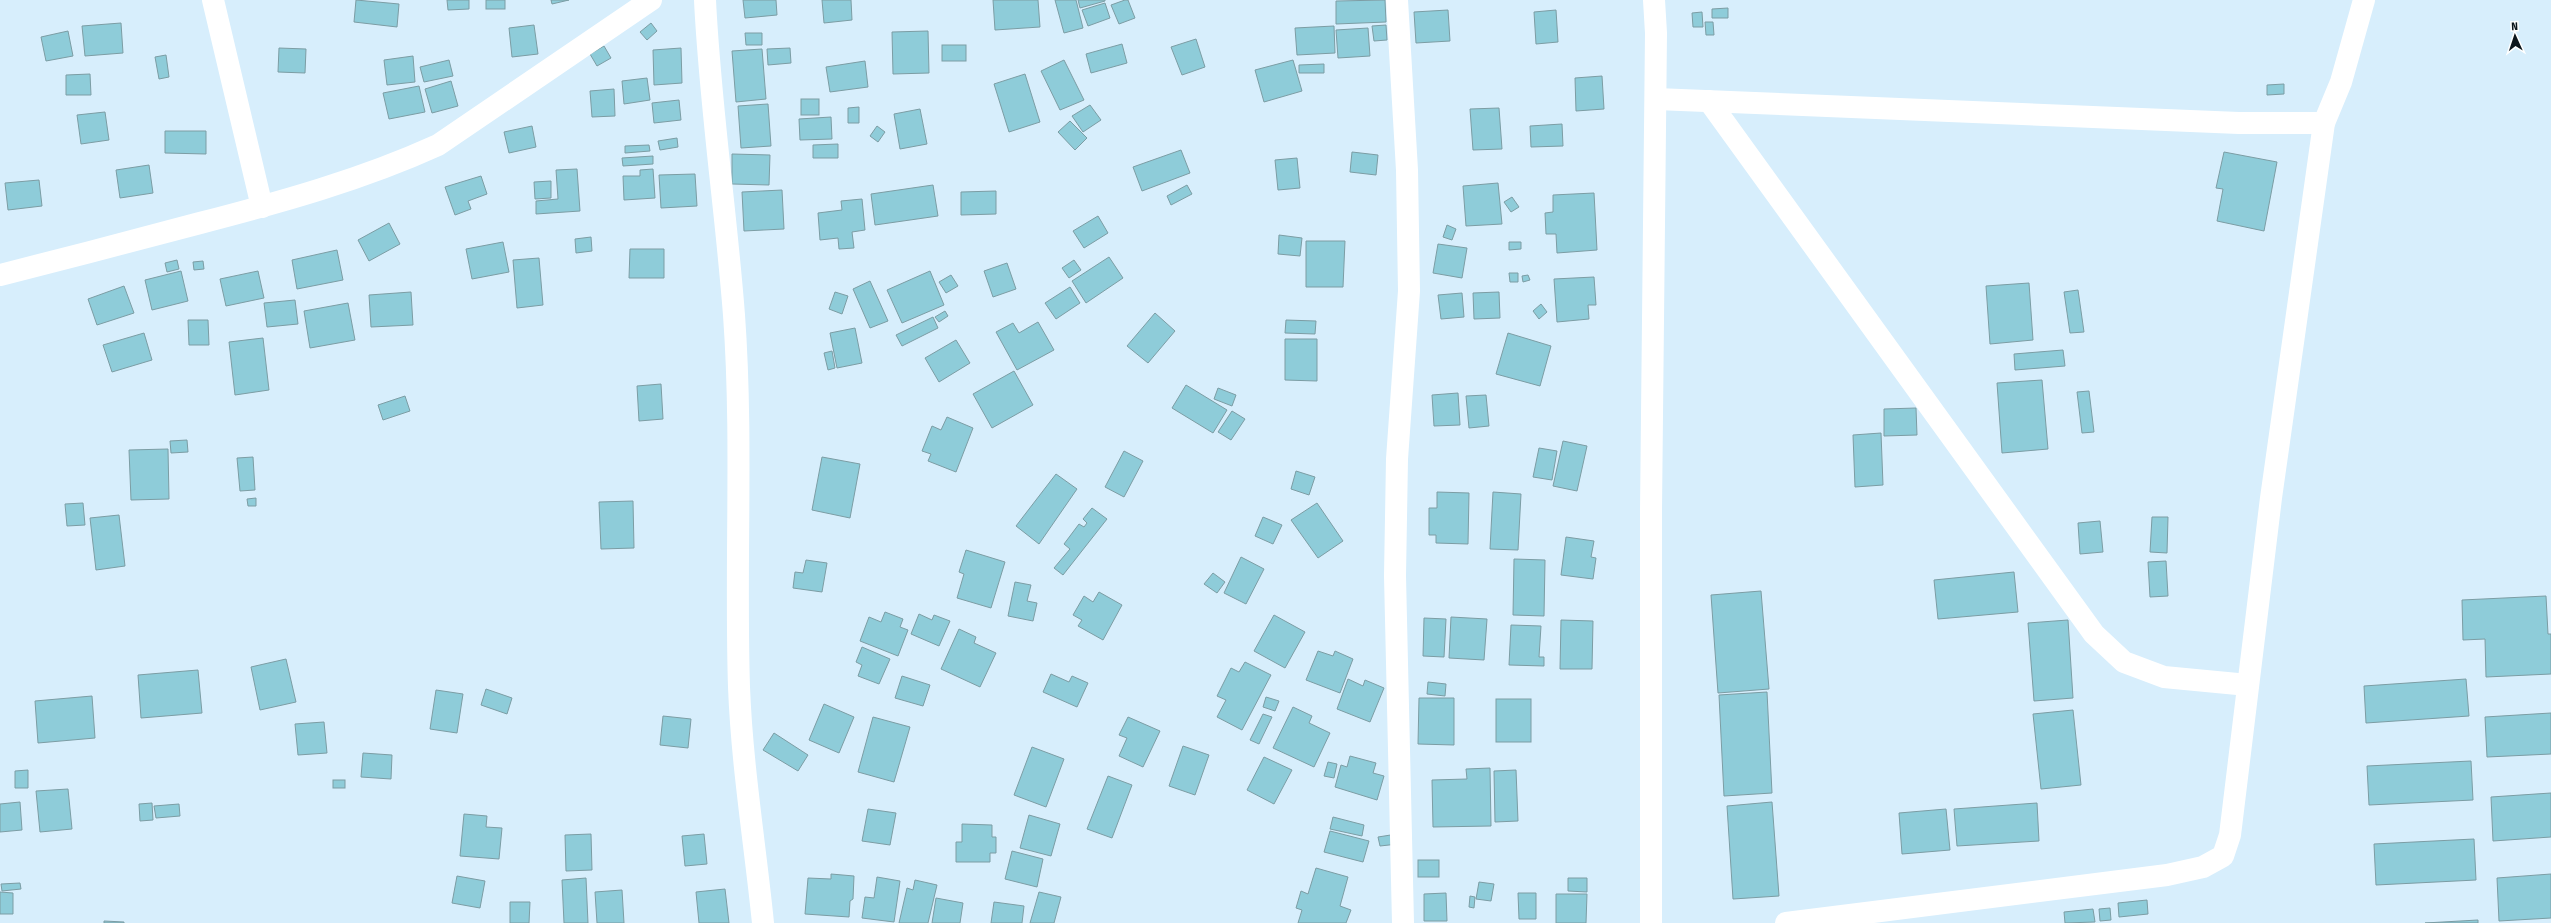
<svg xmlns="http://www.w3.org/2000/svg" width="2551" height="923" font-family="'Fira Sans Condensed',sans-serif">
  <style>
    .building { fill: #8eccd9; stroke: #7c9da4 }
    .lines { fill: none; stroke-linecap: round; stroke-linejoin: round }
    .minor { stroke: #fff; stroke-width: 22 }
  </style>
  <rect width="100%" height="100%" fill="#d7eefc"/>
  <g class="building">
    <path d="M356,0L399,4L397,27L354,22Z"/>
    <path d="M447,0H469V9L448,10Z"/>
    <rect x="486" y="0" width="19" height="9"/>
    <path d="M551,0H569L552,4Z"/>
    <path d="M743,0H776L777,15L745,18Z"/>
    <path d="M822,0H851L852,20L824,23Z"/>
    <path d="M993,0H1038L1040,27L995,30Z"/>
    <path d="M1055,0H1076L1083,28L1064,33Z"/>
    <path d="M1078,0H1105V1L1080,8Z"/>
    <path d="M1125,0H1128L1135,18L1119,24L1111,5Z"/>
    <path d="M1385,0L1386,22L1336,24V1Z"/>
    <path d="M1105,3L1110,18L1088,26L1082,10Z"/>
    <path d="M1728,8V18H1712V9Z"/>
    <path d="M1448,10L1450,41L1416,43L1414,12Z"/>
    <path d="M1556,10L1558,42L1536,44L1534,12Z"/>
    <path d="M1702,12L1703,27H1693L1692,13Z"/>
    <path d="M1705,22H1713L1714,35H1706Z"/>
    <path d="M121,23L123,53L85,56L82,26Z"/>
    <path d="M651,23L657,31L647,40L640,32Z"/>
    <path d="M534,25L538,54L512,57L509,28Z"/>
    <path d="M1386,25L1387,40L1374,41L1372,26Z"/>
    <path d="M1334,26L1335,53L1297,55L1295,28Z"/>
    <path d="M1368,28L1370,56L1338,58L1336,30Z"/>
    <path d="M68,31L73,56L46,61L41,37Z"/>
    <path d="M928,31L929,73L893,74L892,32Z"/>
    <path d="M745,33H762V45H746Z"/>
    <path d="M1196,39L1205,67L1182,75L1171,47Z"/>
    <path d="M1122,44L1127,63L1091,73L1086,54Z"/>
    <rect x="942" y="45" width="24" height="16"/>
    <path d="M604,46L611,58L597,66L590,54Z"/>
    <path d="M279,48L306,49L305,73L278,72Z"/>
    <path d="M681,48L682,83L654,85L653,50Z"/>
    <path d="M790,48L791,63L768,65L767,49Z"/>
    <path d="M762,49L766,99L736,102L732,51Z"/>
    <path d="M166,55L169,77L159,79L155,57Z"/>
    <path d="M413,56L415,82L387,85L384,60Z"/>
    <path d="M449,60L453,76L424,82L420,67Z"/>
    <path d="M1064,60L1084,100L1060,110L1041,71Z"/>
    <path d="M1293,60L1302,91L1264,102L1255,70Z"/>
    <path d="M865,61L868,87L830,92L826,67Z"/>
    <path d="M1324,64V73H1299V65Z"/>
    <path d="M90,74L91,95H66V75Z"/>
    <path d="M1025,74L1040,122L1009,132L994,84Z"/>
    <path d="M1602,76L1604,109L1576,111L1575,78Z"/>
    <path d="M647,78L650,100L624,104L622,81Z"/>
    <path d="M451,81L458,106L432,113L425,89Z"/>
    <path d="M2284,84V94L2267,95V85Z"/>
    <path d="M419,86L425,112L389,119L383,93Z"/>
    <path d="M614,89L615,116L592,117L590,91Z"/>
    <rect x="801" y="99" width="18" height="16"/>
    <path d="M679,100L681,120L654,123L652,103Z"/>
    <path d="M768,104L771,146L741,148L738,106Z"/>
    <path d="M1090,105L1101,120L1083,132L1072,116Z"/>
    <path d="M859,107V123H848V108Z"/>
    <path d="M1499,108L1502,149L1473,150L1470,109Z"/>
    <path d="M920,109L927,144L900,149L894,114Z"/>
    <path d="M105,112L109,140L81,144L77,115Z"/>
    <path d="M831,117L832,139L800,140L799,119Z"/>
    <path d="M1070,121L1087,138L1075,150L1058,132Z"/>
    <path d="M1562,124L1563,146L1531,147L1530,126Z"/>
    <path d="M532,126L536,147L509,153L504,132Z"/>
    <path d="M877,126L885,132L878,142L870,136Z"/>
    <path d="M165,131H206V154L165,153Z"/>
    <path d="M677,138L678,147L660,150L658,141Z"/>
    <path d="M838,144V158H813V145Z"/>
    <path d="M649,145L650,151L625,153V146Z"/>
    <path d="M1181,150L1190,173L1142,191L1133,167Z"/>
    <path d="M1352,152L1378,155L1376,175L1350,172Z"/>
    <path d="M2224,152L2277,162L2264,231L2217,221L2223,189L2216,188Z"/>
    <path d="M732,154L770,155L769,185L732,184Z"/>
    <path d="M653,156V164L623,166L622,158Z"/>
    <path d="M1297,158L1300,188L1278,190L1275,160Z"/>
    <path d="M149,165L153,193L120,198L116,170Z"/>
    <path d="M577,169L580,211L536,214V201L558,199L556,170Z"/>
    <path d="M653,169L655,198L624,200L623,176H640V170Z"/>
    <path d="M695,174L697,206L661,208L659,175Z"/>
    <path d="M481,176L487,194L468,201L471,209L455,215L445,187Z"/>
    <path d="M39,180L42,206L8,210L5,183Z"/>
    <path d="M551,181V198L535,199L534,182Z"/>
    <path d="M1498,183L1502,224L1466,226L1463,186Z"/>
    <path d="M933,185L938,216L875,225L871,194Z"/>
    <path d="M1187,185L1192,194L1171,205L1167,196Z"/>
    <path d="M782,190L784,229L744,231L742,192Z"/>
    <path d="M996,191V214L961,215V192Z"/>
    <path d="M1594,193L1597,250L1557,253L1556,234H1546L1545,213L1553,212V195Z"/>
    <path d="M1512,197L1519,207L1511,212L1504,202Z"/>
    <path d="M862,199L865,230L852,232L854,248L839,249L838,238L820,240L818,213L842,210L841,201Z"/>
    <path d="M1098,216L1108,233L1084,248L1073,231Z"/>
    <path d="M389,223L400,244L369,261L358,240Z"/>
    <path d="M1447,225L1456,229L1452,240L1443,237Z"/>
    <path d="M1279,235L1302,238L1300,256L1278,254Z"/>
    <path d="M591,237L592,251L576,253L575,239Z"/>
    <path d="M1306,241H1345L1343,287H1306Z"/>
    <path d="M503,242L509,272L472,279L466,249Z"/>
    <path d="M1509,242H1521V249L1509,250Z"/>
    <path d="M1438,244L1467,248L1462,278L1433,273Z"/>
    <path d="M630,249H664V278H629Z"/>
    <path d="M337,250L343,280L297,289L292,260Z"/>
    <path d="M1109,257L1123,278L1086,303L1072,281Z"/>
    <path d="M539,258L543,305L517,308L513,260Z"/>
    <path d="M177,260L179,269L167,272L165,263Z"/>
    <path d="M1074,260L1081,270L1069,278L1062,268Z"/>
    <path d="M203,261L204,269L194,270L193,262Z"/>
    <path d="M1007,263L1016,289L993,297L984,271Z"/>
    <path d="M181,271L188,301L152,310L145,280Z"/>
    <path d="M258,271L264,298L226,306L220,279Z"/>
    <path d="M930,271L944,305L902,323L887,290Z"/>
    <path d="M1509,273H1518V282H1510Z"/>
    <path d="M951,275L958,286L946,293L939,282Z"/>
    <path d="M1528,275L1530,280L1523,282L1522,276Z"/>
    <path d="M1594,277L1596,305H1588L1589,319L1557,322L1554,279Z"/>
    <path d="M870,281L888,321L870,328L853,289Z"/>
    <path d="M2029,283L2033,340L1990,344L1986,286Z"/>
    <path d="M124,286L134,313L97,325L88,299Z"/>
    <path d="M1070,287L1080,303L1056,319L1045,303Z"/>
    <path d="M2078,290L2084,332L2070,333L2064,292Z"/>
    <path d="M411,292L413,325L371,327L369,295Z"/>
    <path d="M835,292L848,296L842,314L829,309Z"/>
    <path d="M1499,292L1500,318L1474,319L1473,293Z"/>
    <path d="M1462,293L1464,317L1441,319L1438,295Z"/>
    <path d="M295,300L298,324L267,327L264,303Z"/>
    <path d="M348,303L355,340L310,348L304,311Z"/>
    <path d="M1541,304L1547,312L1539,319L1533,311Z"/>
    <path d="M945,311L948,316L939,322L935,317Z"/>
    <path d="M1155,313L1175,331L1148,363L1127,346Z"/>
    <path d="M933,317L938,328L902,346L896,335Z"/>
    <path d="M188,320H208L209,345H189Z"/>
    <path d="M1286,320L1316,321L1315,334L1285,333Z"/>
    <path d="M1038,322L1054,350L1017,370L996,332L1013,323L1019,333Z"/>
    <path d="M855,328L862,363L837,368L830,333Z"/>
    <path d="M144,333L152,360L112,372L103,345Z"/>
    <path d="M1508,333L1551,346L1540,386L1496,374Z"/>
    <path d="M263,338L269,390L235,395L229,342Z"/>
    <path d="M1285,339H1317V381L1285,380Z"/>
    <path d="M956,340L970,363L939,382L925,358Z"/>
    <path d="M2063,350L2065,366L2015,370L2014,354Z"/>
    <path d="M832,351L835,368L828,370L824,353Z"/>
    <path d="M1014,371L1033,405L992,428L973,394Z"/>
    <path d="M2042,380L2048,449L2002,453L1997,383Z"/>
    <path d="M661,384L663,419L639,421L637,386Z"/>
    <path d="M1186,385L1227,410L1213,433L1172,408Z"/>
    <path d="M1218,388L1236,395L1232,406L1214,399Z"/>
    <path d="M2089,391L2094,432L2082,433L2077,392Z"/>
    <path d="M1458,393L1460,425L1434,426L1432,395Z"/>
    <path d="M1486,395L1489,426L1469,428L1466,396Z"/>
    <path d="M405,396L410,411L383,420L378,405Z"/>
    <path d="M1916,408L1917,435L1884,436V409Z"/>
    <path d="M1232,411L1245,419L1231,440L1218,432Z"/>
    <path d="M947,417L973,428L956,472L928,461L931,454L922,451L932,426L941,430Z"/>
    <path d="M1881,433L1883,485L1855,487L1853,435Z"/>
    <path d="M187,440L188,452L171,453L170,441Z"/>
    <path d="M1563,441L1587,446L1577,491L1553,486Z"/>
    <path d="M1539,448L1557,451L1552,480L1533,477Z"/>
    <path d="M168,449L169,499L131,500L129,450Z"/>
    <path d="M1124,451L1143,461L1124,497L1105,487Z"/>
    <path d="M253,457L255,490L240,491L237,458Z"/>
    <path d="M822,457L860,464L850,518L812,510Z"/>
    <path d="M1296,471L1315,477L1309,495L1291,489Z"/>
    <path d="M1056,474L1077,489L1039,544L1016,526Z"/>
    <path d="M1437,492L1469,493L1468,544L1436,543V535H1429V508H1437Z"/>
    <path d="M1493,492L1521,494L1518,550L1490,549Z"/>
    <path d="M256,498V506H248L247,499Z"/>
    <path d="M633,501L634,548L601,549L599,502Z"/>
    <path d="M83,503L85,525L67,526L65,504Z"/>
    <path d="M1317,503L1343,541L1318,558L1291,520Z"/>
    <path d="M1092,508L1107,519L1063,575L1054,568L1070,549L1064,544L1079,524L1084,527L1087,523L1083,519Z"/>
    <path d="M119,515L125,566L96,570L90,518Z"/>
    <path d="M1263,517L1282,525L1273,544L1255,536Z"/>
    <path d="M2152,517H2168L2167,553L2150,552Z"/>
    <path d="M2100,521L2103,552L2080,554L2078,523Z"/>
    <path d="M1566,537L1594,541L1591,557L1596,558L1593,579L1561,575Z"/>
    <path d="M966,550L1005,562L991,608L957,598L964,574L959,572Z"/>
    <path d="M1241,557L1264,569L1246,604L1224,593Z"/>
    <path d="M1514,559L1545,560L1544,616L1513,615Z"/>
    <path d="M806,560L827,563L822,592L793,588L795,572L803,573Z"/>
    <path d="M2166,561L2168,596L2150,597L2148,562Z"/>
    <path d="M2014,572L2018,612L1938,619L1934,580Z"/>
    <path d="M1213,573L1225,582L1217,593L1204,584Z"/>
    <path d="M1015,582L1031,585L1027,601L1037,603L1033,621L1008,616Z"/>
    <path d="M1761,591L1769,689L1718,693L1711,595Z"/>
    <path d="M1099,592L1122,605L1103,640L1078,626L1082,620L1073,615L1084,596L1093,602Z"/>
    <path d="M2546,596L2548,634H2551V674L2486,677L2485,639L2463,640L2462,600Z"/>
    <path d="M885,612L903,619L900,627L908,630L898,656L860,641L869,617L881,622Z"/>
    <path d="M919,614L932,620L934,615L950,621L939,646L911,634Z"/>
    <path d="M1274,615L1305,632L1285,668L1254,651Z"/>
    <path d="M1451,617L1487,619L1484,660L1449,658Z"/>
    <path d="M1424,618L1446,619L1444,657L1423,656Z"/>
    <path d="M1561,620L1593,621L1592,669H1560Z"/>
    <path d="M2068,620L2073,698L2034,701L2028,623Z"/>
    <path d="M1511,625L1541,626L1539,657H1544V666L1509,665Z"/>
    <path d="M959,629L976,637L974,643L996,653L980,687L941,669Z"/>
    <path d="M862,647L890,659L879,684L858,676L862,665L856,662Z"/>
    <path d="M1318,651L1333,656L1335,651L1353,659L1340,693L1306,680Z"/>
    <path d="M286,659L296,702L260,710L251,667Z"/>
    <path d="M1245,662L1271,675L1242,730L1217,717L1226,700L1217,696L1231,668L1239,672Z"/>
    <path d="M198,670L202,713L141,718L138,675Z"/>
    <path d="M1051,674L1069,682L1072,676L1088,683L1077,707L1043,692Z"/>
    <path d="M902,676L930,685L923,706L895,698Z"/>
    <path d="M1348,679L1363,686L1365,680L1384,688L1370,722L1337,709Z"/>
    <path d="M2466,679L2469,716L2366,723L2364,686Z"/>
    <path d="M1428,682L1446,684L1445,696L1427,694Z"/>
    <path d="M486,689L512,698L507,714L481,705Z"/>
    <path d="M436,690L463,694L457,733L430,729Z"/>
    <path d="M1767,692L1772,793L1724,796L1719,695Z"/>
    <path d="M92,696L95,738L38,743L35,701Z"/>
    <path d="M1266,697L1279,701L1275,711L1263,707Z"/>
    <path d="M1419,698H1454V745L1418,744Z"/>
    <rect x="1496" y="699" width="35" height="43"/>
    <path d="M824,704L854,717L839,753L809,740Z"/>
    <path d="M1293,707L1312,716L1309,723L1330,733L1314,767L1273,748Z"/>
    <path d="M2073,710L2081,785L2041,789L2033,714Z"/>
    <path d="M2551,713V754L2487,757L2485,717Z"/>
    <path d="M1263,714L1272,717L1259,744L1250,740Z"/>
    <path d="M663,716L691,719L688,748L660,745Z"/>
    <path d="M873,717L910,727L894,782L858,772Z"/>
    <path d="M1128,717L1160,731L1143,767L1119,756L1127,738L1119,735Z"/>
    <path d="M324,722L327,753L298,755L295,724Z"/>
    <path d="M774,733L808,755L798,771L763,750Z"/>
    <path d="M1183,746L1209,755L1195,795L1169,786Z"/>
    <path d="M1032,747L1064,759L1046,807L1014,795Z"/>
    <path d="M363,753L392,755L391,779L361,777Z"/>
    <path d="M1350,756L1376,763L1373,773L1384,776L1377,800L1335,787L1341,765L1347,767Z"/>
    <path d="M1264,757L1292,770L1274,804L1247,790Z"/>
    <path d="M2471,761L2473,800L2369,805L2367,766Z"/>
    <path d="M1328,762L1337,764L1334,778L1324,776Z"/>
    <path d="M1490,768L1491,826L1433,827L1432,780L1467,779L1466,769Z"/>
    <path d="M28,770V788H15V771Z"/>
    <path d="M1516,770L1518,821L1495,822L1494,771Z"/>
    <path d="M1108,776L1132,785L1112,838L1087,829Z"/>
    <rect x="333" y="780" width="12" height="8"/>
    <path d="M68,789L72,829L40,832L36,791Z"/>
    <path d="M2551,793V837L2493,841L2491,797Z"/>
    <path d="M20,802L22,830L0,832V804Z"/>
    <path d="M1772,802L1779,896L1733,899L1727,806Z"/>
    <path d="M152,803L153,820L140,821L139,804Z"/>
    <path d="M2037,803L2039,841L1957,846L1954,809Z"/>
    <path d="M179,804L180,816L156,818L154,806Z"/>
    <path d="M868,809L896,813L890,845L862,841Z"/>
    <path d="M1946,809L1950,850L1902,854L1899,813Z"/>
    <path d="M464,814L487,816L486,827L502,828L499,859L460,856Z"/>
    <path d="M1029,815L1060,824L1051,856L1020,848Z"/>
    <path d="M1333,817L1364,825L1362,836L1330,829Z"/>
    <path d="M962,824L992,825V837H996V853H990V862H956V842H962Z"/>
    <path d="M1330,831L1369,841L1363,862L1324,852Z"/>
    <path d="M591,834L592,870L566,871L565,835Z"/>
    <path d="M704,834L707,864L685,866L682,836Z"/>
    <path d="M1397,834L1398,844L1380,846L1378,837Z"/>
    <path d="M2474,839L2476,880L2376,885L2374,844Z"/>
    <path d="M1012,851L1043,859L1037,887L1005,879Z"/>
    <rect x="1418" y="860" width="21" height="17"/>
    <path d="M1316,868L1348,877L1340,906L1351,910L1346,923H1298L1302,910L1296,908L1301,891L1308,894Z"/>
    <path d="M831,874L854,876L853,899L850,901L849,917L805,914L808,878L831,879Z"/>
    <path d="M2551,874V918L2499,921L2497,878Z"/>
    <path d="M457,876L485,881L480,908L452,903Z"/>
    <path d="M877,877L900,881L894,922L862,918L865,897L874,898Z"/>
    <path d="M586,878L588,923H564L562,880Z"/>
    <path d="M1568,878H1587V892L1568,891Z"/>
    <path d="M915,880L937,885L928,923H899L907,888L913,890Z"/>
    <path d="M1479,882L1494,884L1491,901L1476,899Z"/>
    <path d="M20,883L21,889L2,891L1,884Z"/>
    <path d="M725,889L729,923H699L696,892Z"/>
    <path d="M622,890L624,923H597L595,892Z"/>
    <path d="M0,892L13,893V914H0Z"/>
    <path d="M1039,892L1061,897L1054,923H1030Z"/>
    <path d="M1446,893L1447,921H1424V894Z"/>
    <path d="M1518,893H1536V919H1519Z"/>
    <path d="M1556,894H1587L1586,923H1556Z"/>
    <path d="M1470,896L1475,897L1474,908L1469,907Z"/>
    <path d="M936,898L963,903L960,923H932Z"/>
    <path d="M2147,900L2148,914L2119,917L2118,903Z"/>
    <path d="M510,902H530L529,923H510Z"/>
    <path d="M994,902L1024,906L1022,923H991Z"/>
    <path d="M2110,908L2111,920L2100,921L2099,909Z"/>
    <path d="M2093,909L2095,922L2065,923L2064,912Z"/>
    <path d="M2478,920V923H2425Z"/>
    <path d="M104,921L124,922V923H104Z"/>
  </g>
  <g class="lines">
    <g class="minor">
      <path d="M213,0L262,207"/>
      <path d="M705,0C710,105 726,210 734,315C743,439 735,563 739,687C742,766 755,844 763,923"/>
      <path d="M1397,0L1407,170L1409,291L1397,459L1395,576L1403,923"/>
      <path d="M1656,99L2239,123H2324"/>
      <path d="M1709,101L2094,634L2124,662L2164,677L2248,685"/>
      <path d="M0,275C67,258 133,241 200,223C281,202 361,180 438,145L651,0"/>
      <path d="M1651,923V511L1656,33L1654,0"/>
      <path d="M1786,923L2167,875L2203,867L2223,856L2230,835L2271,498L2324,123L2341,82L2364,0"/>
    </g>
  </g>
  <g transform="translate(2515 36) rotate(357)" stroke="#ffffff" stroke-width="3" paint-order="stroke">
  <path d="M0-3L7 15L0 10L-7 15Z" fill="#0c161c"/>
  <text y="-6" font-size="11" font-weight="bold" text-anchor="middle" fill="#0c161c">N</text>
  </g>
</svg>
